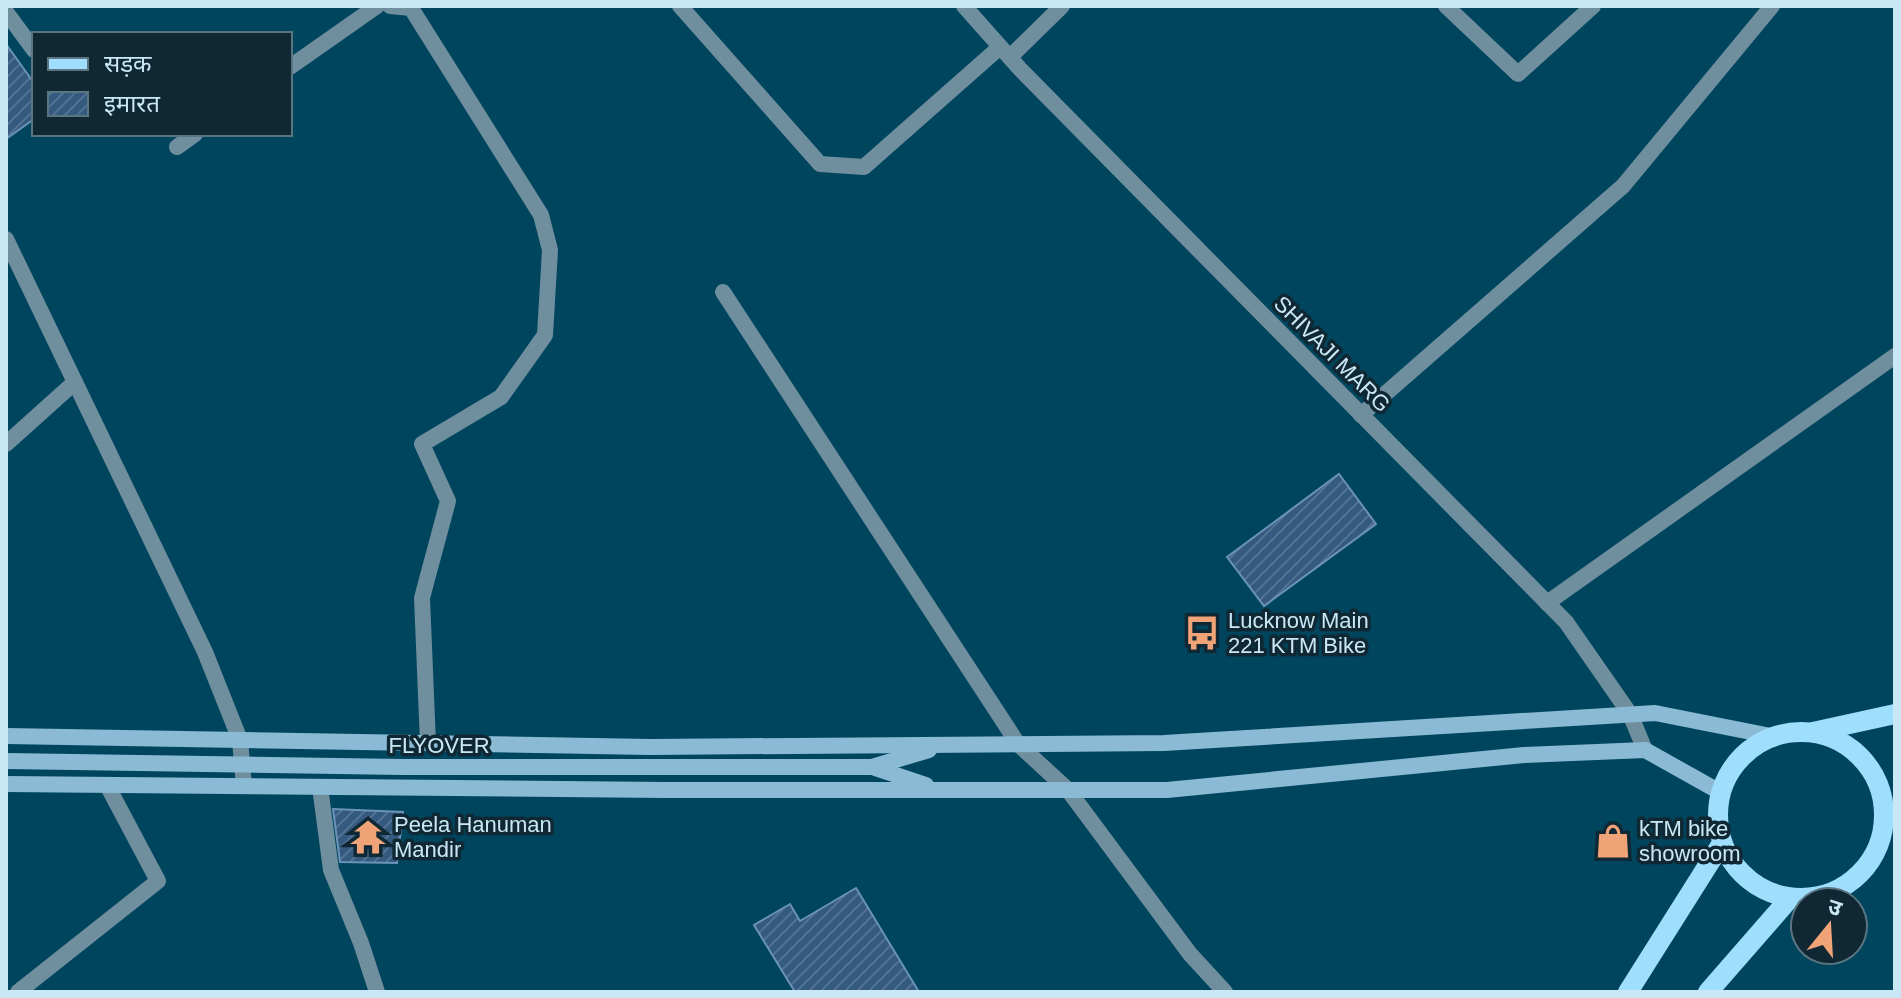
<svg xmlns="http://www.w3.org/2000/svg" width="1901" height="998" font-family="Arial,'Noto Sans Devanagari',sans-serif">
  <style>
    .building { fill: url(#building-hatch); stroke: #6b92ba; stroke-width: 2 }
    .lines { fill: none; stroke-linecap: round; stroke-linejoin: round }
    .service { stroke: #708f9e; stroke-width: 16 }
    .minor { stroke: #708f9e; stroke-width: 16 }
    .tertiary { stroke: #708f9e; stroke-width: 16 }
    .secondary { stroke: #8bbbd4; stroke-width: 16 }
    .primary { stroke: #9fdefd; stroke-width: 20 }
    .secondary-bridge { stroke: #8bbbd4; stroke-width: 16 }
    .labels { text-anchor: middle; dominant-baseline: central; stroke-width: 7; stroke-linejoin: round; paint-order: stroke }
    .street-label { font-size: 22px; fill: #cae7f6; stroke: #102834 }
    .poi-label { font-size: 22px; fill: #cae7f6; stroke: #102834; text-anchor: start }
  </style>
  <defs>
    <pattern id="building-hatch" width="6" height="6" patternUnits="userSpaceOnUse" patternTransform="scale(2)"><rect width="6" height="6" fill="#355a7f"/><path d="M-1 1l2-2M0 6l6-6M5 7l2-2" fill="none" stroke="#517292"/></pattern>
  </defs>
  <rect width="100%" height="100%" fill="#00455e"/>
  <g class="building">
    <path d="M6,44L34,83V119L6,139Z"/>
    <path d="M1339,474L1376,524L1264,606L1227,557Z"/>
    <path d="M333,809L403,812L397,863L340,862Z"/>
    <path d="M856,888L919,992H795L754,925L790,904L800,921Z"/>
  </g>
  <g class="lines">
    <g class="service">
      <path d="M390,6L411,8L541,215L550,250L545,335L501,397L422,444L448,501L422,598L428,743"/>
      <path d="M680,6L820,164L864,167L1000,47"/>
      <path d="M1446,6L1518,74L1593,6"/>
      <path d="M6,12L34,50"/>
      <path d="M1010,57L1062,6"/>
      <path d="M290,67L377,6"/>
      <path d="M177,147L195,134"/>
      <path d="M723,292L1018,744L1068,790L1190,954L1225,992"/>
      <path d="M1361,415L1623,186L1772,6"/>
      <path d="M1547,603L1895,356"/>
      <path d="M320,787L331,870L361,943L377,992"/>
      <path d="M18,992L158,881L107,785"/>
    </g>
    <g class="minor">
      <path d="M6,239L205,652L240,740L244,786"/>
      <path d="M6,444L75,382"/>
    </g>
    <path class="tertiary" d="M964,6L1020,69L1566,622L1630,714L1645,750"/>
    <g class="secondary">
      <path d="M6,736L650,747L1164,743L1655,713L1771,736"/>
      <path d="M834,767H872L926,785"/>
      <path d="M872,767L929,750"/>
      <path d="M6,784L666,790H1167L1524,755L1645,750L1720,792"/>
    </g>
    <g class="primary">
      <circle cx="1801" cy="815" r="83"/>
      <path d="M1813,732L1895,714"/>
      <path d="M1628,992L1722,843"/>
      <path d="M1708,992L1790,898"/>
    </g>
    <path class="secondary-bridge" d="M6,761L403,767H834"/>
  </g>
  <defs>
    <g id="bus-bare" transform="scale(2.76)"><path d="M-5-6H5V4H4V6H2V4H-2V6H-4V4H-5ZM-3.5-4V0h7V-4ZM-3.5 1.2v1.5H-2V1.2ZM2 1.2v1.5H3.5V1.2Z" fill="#efa377" stroke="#102834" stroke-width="2.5" paint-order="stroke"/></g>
    <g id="temple-bare" transform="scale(2.76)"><path d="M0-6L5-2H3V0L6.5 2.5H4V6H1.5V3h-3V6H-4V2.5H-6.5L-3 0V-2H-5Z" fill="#efa377" stroke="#102834" stroke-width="2.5" paint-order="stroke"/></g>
    <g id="shop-bare" transform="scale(2.76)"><path d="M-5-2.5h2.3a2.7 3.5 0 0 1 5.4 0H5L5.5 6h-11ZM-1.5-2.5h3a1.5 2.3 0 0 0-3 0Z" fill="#efa377" stroke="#102834" stroke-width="2.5" paint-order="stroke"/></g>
  </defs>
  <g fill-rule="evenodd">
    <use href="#bus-bare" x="1202" y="633"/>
    <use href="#temple-bare" x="368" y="837"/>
    <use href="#shop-bare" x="1613" y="841"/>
  </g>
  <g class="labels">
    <g class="street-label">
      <text transform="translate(1332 354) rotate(45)">SHIVAJI MARG</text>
      <text x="439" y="745">FLYOVER</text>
    </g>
    <g class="poi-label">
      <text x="1228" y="620">Lucknow Main<tspan x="1228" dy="25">221 KTM Bike</tspan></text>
      <text x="394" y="824">Peela Hanuman<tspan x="394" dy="25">Mandir</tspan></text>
      <text x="1639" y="828">kTM bike<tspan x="1639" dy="25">showroom</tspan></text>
    </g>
  </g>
  <rect width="1901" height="998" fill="none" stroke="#cae7f6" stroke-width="16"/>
  <rect x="32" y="32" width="260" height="104" fill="#102834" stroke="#5a7482" stroke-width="2"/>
  <rect x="48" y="58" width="40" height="12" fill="#9fdefd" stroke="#5a7482" stroke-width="2"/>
  <text x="104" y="72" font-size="24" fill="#cae7f6">सड़क</text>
  <rect x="48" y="92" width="40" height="24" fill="url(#building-hatch)" stroke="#5a7482" stroke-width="2"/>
  <text x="104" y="112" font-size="24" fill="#cae7f6">इमारत</text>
  <g transform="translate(1829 926) rotate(18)"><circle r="38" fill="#102834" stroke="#5a7482" stroke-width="2"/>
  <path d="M0-6L14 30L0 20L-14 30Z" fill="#efa377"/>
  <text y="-12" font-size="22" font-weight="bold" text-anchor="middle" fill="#cae7f6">उ</text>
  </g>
</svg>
